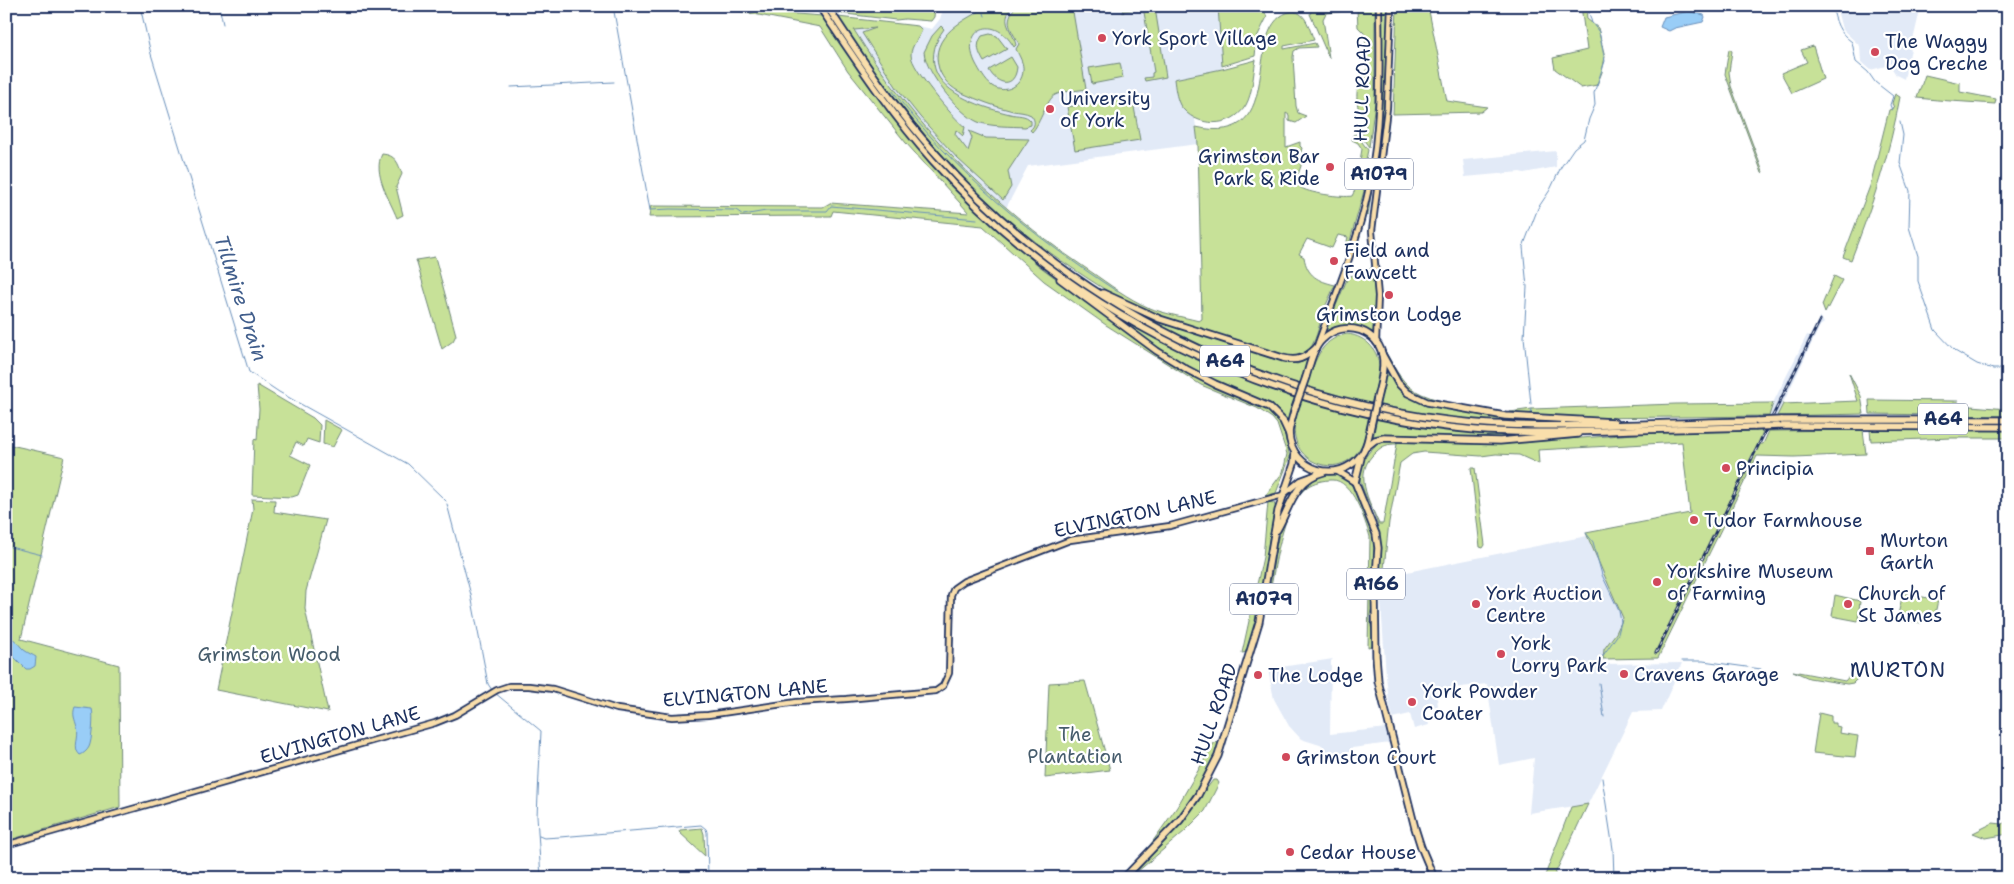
<svg xmlns="http://www.w3.org/2000/svg" width="2014" height="884" font-family="'Shantell Sans',sans-serif">
  <style>
    .built { fill: #e2eaf7 }
    .green { fill: #c7e198; stroke: #71887b; fill-rule: evenodd }
    .water { fill: #99cdf7; stroke: #678eba }
    .lines { fill: none; stroke-linecap: round; stroke-linejoin: round }
    .stream { stroke: #678eba; stroke-width: 1 }
    .major-casing { stroke: #1b2f5e; stroke-width: 8 }
    .highway-casing { stroke: #1b2f5e; stroke-width: 9 }
    .major { stroke: #f9deab; stroke-width: 4.5 }
    .highway { stroke: #f9deab; stroke-width: 5.5 }
    .rail-casing { stroke: #1b2f5e; stroke-width: 3 }
    .rail { stroke: #fff; stroke-width: 1; stroke-dasharray: 4; stroke-linecap: butt }
    .highway-bridge-casing { stroke: #1b2f5e; stroke-width: 9; stroke-linecap: butt }
    .highway-bridge { stroke: #f9deab; stroke-width: 5.5 }
    .poi-dot { fill: #d1495b; stroke: #fff; stroke-width: 2 }
    .labels { text-anchor: middle; dominant-baseline: central; stroke-width: 4.5; stroke-linejoin: round; paint-order: stroke }
    .shield { fill: #fff; stroke: #5f6d8e; stroke-width: 1 }
    .shield-label { font-size: 18px; font-weight: bold; fill: #1b2f5e }
    .poi-label { font-size: 19px; fill: #1b2f5e; stroke: #fff; text-anchor: start }
    .street-label { font-size: 19px; fill: #1b2f5e; stroke: #fff }
    .park-label { font-size: 19px; fill: #465c6c; stroke: #fff }
    .water-label { font-size: 20px; font-style: italic; fill: #415e8c; stroke: #fff }
    .quarter-label { font-size: 21px; letter-spacing: 1px; fill: #1b2f5e; stroke: #fff }
  </style>
  <rect width="100%" height="100%" fill="#fff"/>
  <filter id="ink" filterUnits="userSpaceOnUse"><feTurbulence type="fractalNoise" baseFrequency=".02" numOctaves="2"/><feDisplacementMap in="SourceGraphic" scale="10" xChannelSelector="R" yChannelSelector="G"/><feConvolveMatrix kernelMatrix="1 2 1 2 8 2 1 2 1" color-interpolation-filters="sRGB"/></filter>
  <g filter="url(#ink)">
    <g class="built">
      <path d="M944,6H1218L1222,69L1182,78L1195,119L1198,144L1028,166L1006,208L948,154L903,102L873,60L854,29L918,26L932,29L940,19Z"/>
      <path d="M1836,6H1921L1904,79L1896,75L1890,65L1870,70L1861,62L1860,46L1842,29Z"/>
      <path d="M1556,151V167L1524,173L1520,172L1465,177L1463,160Z"/>
      <path d="M1820,316L1824,323L1820,326L1777,416H1769L1773,403L1807,335L1810,336Z"/>
      <path d="M1587,536L1623,618L1616,633L1604,649L1603,664L1682,663L1661,711L1633,712L1588,804L1529,813L1534,758L1499,765L1487,684L1436,690L1438,706L1425,708L1429,725L1414,729L1410,714L1393,718L1389,702L1386,676L1381,603L1382,577Z"/>
      <path d="M1333,659L1331,661L1330,734L1387,728L1390,743L1352,748L1345,759L1325,760L1323,746L1301,739L1289,726L1274,699L1268,669Z"/>
    </g>
    <g class="green">
      <path d="M833,6H854L864,9L863,6H935L934,17L931,21L905,19L896,20L837,13Z"/>
      <path d="M989,6H1012C1000,24 1012,28 1016,45L1014,47C993,11 959,31 976,64C980,71 985,81 992,86C1005,95 1022,86 1023,71C1024,63 1019,56 1016,49L1019,44C1011,29 1003,22 1016,6H1072L1086,89C1076,91 1063,91 1055,95C1047,99 1040,124 1032,132L1030,130C1035,126 1036,121 1031,115C1025,112 1019,112 1013,111C996,107 978,100 962,93C951,88 943,80 939,69C928,35 966,19 989,6Z"/>
      <path d="M1122,6L1155,8L1166,77L1145,81L1144,78L1152,77V73L1154,72L1144,12H1141L1140,9L1124,11L1123,13Z"/>
      <path d="M1218,6H1262L1267,17L1257,37L1255,56L1222,66Z"/>
      <path d="M1313,6H1375V102L1369,147L1360,135L1365,132L1366,119L1360,115C1355,98 1355,82 1368,68L1365,36L1364,33L1358,27L1357,10L1326,13L1323,19L1329,58L1310,14Z"/>
      <path d="M1382,6H1389L1385,99L1375,186L1372,188L1368,215L1365,216L1375,166L1380,121Z"/>
      <path d="M1397,6H1428L1447,101L1487,107L1481,112L1393,114Z"/>
      <path d="M1581,6H1586L1587,19L1598,28L1605,57L1602,72L1597,85L1581,88L1555,69L1553,58L1587,50Z"/>
      <path d="M728,9L823,16L857,68L894,118L922,152L990,223L1038,265L1148,347L1261,405L1276,416L1282,424L1290,457L1276,493L1265,496L1283,472L1287,454L1277,424L1272,418L1257,408L1201,385L1106,325L1044,281L983,226L833,211L831,216L649,217L651,206L823,207L830,203L969,213L906,143L848,71L820,27Z"/>
      <path d="M1293,11C1307,13 1309,29 1314,40L1284,46V49L1315,43L1317,47L1299,48L1294,51L1293,57L1296,106L1298,113L1306,116L1296,123L1289,121V115L1286,113V147L1300,142V146L1302,148L1300,155L1301,166L1296,180C1297,182 1298,185 1300,187C1306,193 1343,198 1352,196L1355,190L1362,149L1358,143L1352,140L1353,135L1356,134L1368,150L1361,183L1364,191L1346,255L1344,254L1348,237L1338,235L1332,248L1307,239L1299,254L1304,257C1307,276 1318,281 1335,285C1331,294 1327,302 1324,310C1318,325 1316,355 1296,357C1285,358 1274,351 1262,351C1224,338 1184,328 1147,312C1120,300 1096,284 1072,268C972,201 904,117 838,17L918,26L922,30C919,39 911,45 911,55C911,68 953,118 965,127L963,136L956,130L955,134L968,151L972,138L969,131L986,138L1029,139L1008,171L1011,187L1003,200L958,159L920,117L897,88L862,33L876,28L854,30C913,125 991,204 1084,267C1102,279 1121,294 1141,304C1158,313 1180,316 1199,321L1202,319L1198,144L1196,127C1293,149 1236,22 1293,11Z"/>
      <path d="M941,26L944,29C935,41 931,55 935,69C943,95 985,108 1010,114C1017,116 1026,114 1031,121V125L1025,127C1010,126 992,127 978,122C959,114 926,73 924,52L932,36Z"/>
      <path d="M990,34L997,36L1007,49L984,62C979,53 975,46 982,36Z"/>
      <path d="M1813,46L1823,79L1792,93L1781,73L1807,62L1801,50Z"/>
      <path d="M1729,49L1732,51L1729,72L1731,86L1763,172L1762,173L1725,74Z"/>
      <path d="M1011,57L1017,67C1015,89 997,85 989,70Z"/>
      <path d="M1256,60C1253,74 1253,92 1246,105C1232,129 1195,128 1180,105C1176,97 1175,87 1174,79L1222,69Z"/>
      <path d="M1120,63L1123,78L1092,84L1089,68Z"/>
      <path d="M1925,75L1960,83V92L1996,99L1995,104C1969,102 1943,101 1917,98Z"/>
      <path d="M1895,94L1900,97C1890,153 1872,206 1851,260L1843,257L1870,186L1889,110L1894,108L1892,103Z"/>
      <path d="M1132,96L1140,140L1075,150L1067,107Z"/>
      <path d="M382,154C396,155 398,163 402,174L396,187L403,215L397,218C390,200 372,173 382,154Z"/>
      <path d="M435,257L456,335L453,341L442,349L416,260Z"/>
      <path d="M1373,268L1375,300L1373,335L1356,327L1347,326L1325,332L1348,277Z"/>
      <path d="M1834,276L1842,280L1825,313L1822,305Z"/>
      <path d="M1125,306L1153,319L1277,359L1297,364L1309,359L1304,376L1298,385C1238,364 1180,339 1125,306Z"/>
      <path d="M1117,317C1175,348 1233,375 1295,396L1287,422L1271,406L1209,379L1174,360L1116,319Z"/>
      <path d="M1347,334C1367,336 1381,352 1379,373C1378,383 1373,394 1371,404L1306,388C1314,364 1319,339 1347,334Z"/>
      <path d="M1384,349C1392,363 1400,381 1414,390C1434,402 1467,406 1490,411C1437,402 1404,408 1384,349Z"/>
      <path d="M1386,372C1393,381 1401,391 1410,397C1430,410 1503,418 1529,420L1531,423C1480,421 1429,417 1379,406Z"/>
      <path d="M1849,373L1861,396L1864,414L1777,416L1783,404L1858,401Z"/>
      <path d="M257,385L313,418L320,425L319,443L307,439L304,446L296,442L290,455L310,465L298,495L292,497L252,495L254,439L257,440L259,409Z"/>
      <path d="M1302,399L1369,416C1366,431 1365,444 1355,455C1335,476 1300,464 1295,437C1292,424 1298,411 1302,399Z"/>
      <path d="M1869,400L1958,401V405L2008,409V416L1870,414Z"/>
      <path d="M1773,403L1769,416L1587,418L1526,415L1510,412L1532,409L1676,404Z"/>
      <path d="M1377,418L1443,429L1536,435C1505,439 1474,439 1442,438C1422,437 1391,431 1373,438Z"/>
      <path d="M324,420L342,430L333,447L323,444Z"/>
      <path d="M1863,430L1866,454L1794,457L1757,456L1658,658L1603,659L1604,649L1616,633L1623,618L1586,533L1690,513L1682,442L1538,450L1539,464L1519,455L1496,454L1481,456L1424,452L1412,454L1400,463L1389,522L1381,596C1376,576 1380,556 1379,535C1377,498 1336,476 1381,441L1514,443L1648,433L1763,431L1758,444H1763L1769,431ZM1397,444L1383,524H1379C1369,501 1352,472 1376,452C1383,445 1388,444 1397,444Z"/>
      <path d="M1870,430H1997L2008,431V438H1952L1871,441Z"/>
      <path d="M6,444L64,457L21,639L119,665L120,807L6,841Z"/>
      <path d="M1471,468H1475L1485,545L1483,548L1480,547Z"/>
      <path d="M1330,473C1341,474 1347,479 1353,487L1374,538L1373,607C1367,616 1371,627 1374,636L1372,646L1368,647L1370,537C1365,520 1352,479 1332,480C1323,480 1314,482 1307,487C1281,507 1275,571 1268,602C1274,563 1278,478 1330,473Z"/>
      <path d="M252,499L275,500L274,512L326,520L306,591L305,609L328,712L216,690L253,509Z"/>
      <path d="M1268,502L1274,503L1276,508L1269,539L1261,604L1248,652L1242,653L1263,557Z"/>
      <path d="M1903,593L1938,600L1935,614L1924,613L1921,623L1897,619Z"/>
      <path d="M1835,595L1860,601L1858,621L1832,616Z"/>
      <path d="M1856,668L1857,679L1853,683L1847,684L1809,678L1793,671L1845,681Z"/>
      <path d="M1085,681L1110,770L1045,778L1049,683Z"/>
      <path d="M1819,713L1831,716V723H1836V726L1840,727L1839,733L1858,736L1855,757L1813,753Z"/>
      <path d="M1222,741C1212,763 1202,787 1188,806C1168,833 1145,855 1121,878H1118L1146,851L1177,807L1214,743Z"/>
      <path d="M1213,780H1217L1219,783L1205,811L1185,831L1130,878L1176,830Z"/>
      <path d="M1588,804L1553,878H1544L1571,807Z"/>
      <path d="M2008,821V834L1986,838L1973,833L1993,823L2002,824Z"/>
      <path d="M702,828L704,834L705,856L679,832L680,830Z"/>
    </g>
    <g class="water">
      <path d="M1689,11L1704,15L1705,17L1703,22L1675,28L1669,31L1660,27L1664,17Z"/>
      <path d="M6,638C16,637 18,645 24,650C28,653 33,655 36,657L35,666L30,669H26L13,656Z"/>
      <path d="M75,707L92,709C94,715 92,741 89,747C87,751 83,754 80,755C72,748 80,736 77,727C75,719 72,715 75,707Z"/>
    </g>
    <g class="lines">
      <g class="stream">
        <path d="M140,6L151,54L249,372L279,392L408,464L446,501"/>
        <path d="M219,6L223,24"/>
        <path d="M613,6L650,210L670,209L736,210L743,215L766,211H827L831,206L977,219"/>
        <path d="M1832,6C1836,22 1838,32 1852,42L1856,62L1868,72L1875,82L1893,96L1890,105L1892,110"/>
        <path d="M984,13L985,16"/>
        <path d="M511,87L614,82"/>
        <path d="M892,90C954,172 1032,236 1118,292"/>
        <path d="M1900,122L1903,135L1900,163L1910,191L1909,227L1918,256V281L1935,330L1955,351L1977,364L1993,369H2008"/>
        <path d="M1531,404L1524,337L1527,287L1523,247L1538,208L1550,190L1561,167L1574,148L1584,140L1589,119L1595,105L1594,93L1605,61L1599,32L1592,23L1587,6"/>
        <path d="M1531,414L1532,409"/>
        <path d="M447,504L471,595L488,684L492,690"/>
        <path d="M1586,533L1593,542L1602,575L1619,611L1621,622L1618,634L1602,657"/>
        <path d="M6,546L42,555"/>
        <path d="M1682,661H1703L1761,669"/>
        <path d="M1599,683L1604,717"/>
        <path d="M495,693L541,731L537,816L541,878"/>
        <path d="M2003,767L2008,766"/>
        <path d="M1602,778L1613,849L1614,878"/>
        <path d="M539,836L544,838L560,837L701,825L706,829L707,832L708,878"/>
      </g>
      <g class="major-casing">
        <g id="major">
          <path d="M1376,342L1378,296L1372,231L1387,108L1391,6"/>
          <path d="M1318,343C1336,293 1357,244 1368,192C1381,131 1380,68 1379,6"/>
          <path d="M6,845L435,723L455,715L497,690L509,686H529L553,689L617,709L672,717L708,715L797,702L846,699L936,691L943,686L949,673L951,595L954,588L964,581L1070,540L1170,526L1283,495L1301,480L1312,476"/>
        </g>
      </g>
      <g class="highway-casing">
        <g id="highway">
          <path d="M819,6C855,59 890,113 933,161C1071,315 1269,412 1475,430C1526,434 1578,432 1629,430C1671,429 1713,428 1755,427"/>
          <path d="M827,6C861,58 895,109 937,155C1074,308 1270,405 1475,423C1569,430 1664,422 1758,421"/>
          <path d="M1060,279L1157,351L1188,370L1215,384L1269,407L1283,421L1289,434"/>
          <path d="M1103,293L1160,319L1283,358C1297,362 1305,358 1315,349"/>
          <path d="M1382,354L1398,383L1408,393L1427,402L1505,416L1614,422"/>
          <path d="M1306,377C1310,364 1313,348 1323,339C1344,318 1381,330 1383,360C1384,373 1380,386 1377,398"/>
          <path d="M1294,411C1292,419 1289,427 1289,434C1292,471 1339,485 1361,455C1367,448 1368,438 1370,430"/>
          <path d="M1781,420H2008"/>
          <path d="M1778,426L2008,427"/>
          <path d="M1365,448L1375,440L1384,438L1500,441L1578,434"/>
          <path d="M1337,471L1355,482L1376,534L1378,548L1375,592L1376,656L1378,681L1415,828L1421,847L1434,878"/>
          <path d="M1355,482L1361,458"/>
          <path d="M1277,530C1290,507 1295,479 1324,472"/>
          <path d="M1124,878L1180,820L1198,795L1218,756L1259,622L1278,511L1294,464L1295,453"/>
        </g>
      </g>
      <use href="#major" class="major"/>
      <use href="#highway" class="highway"/>
      <g class="rail-casing">
        <path id="rail" d="M1656,653L1820,320"/>
      </g>
      <use href="#rail" class="rail"/>
      <g class="highway-bridge-casing">
        <g id="highway-bridge">
          <path d="M1294,411L1306,377"/>
          <path d="M1758,421L1781,420"/>
          <path d="M1755,427L1778,426"/>
          <path d="M1370,430L1377,398"/>
        </g>
      </g>
      <use href="#highway-bridge" class="highway-bridge"/>
    </g>
  </g>
  <g class="poi-dot">
    <circle cx="1102" cy="38" r="5"/>
    <circle cx="1875" cy="52" r="5"/>
    <circle cx="1050" cy="109" r="5"/>
    <circle cx="1330" cy="167" r="5"/>
    <circle cx="1334" cy="261" r="5"/>
    <circle cx="1389" cy="295" r="5"/>
    <circle cx="1726" cy="468" r="5"/>
    <circle cx="1694" cy="520" r="5"/>
    <rect x="1865" y="546" width="10" height="10" rx="2.5"/>
    <circle cx="1657" cy="582" r="5"/>
    <circle cx="1476" cy="604" r="5"/>
    <circle cx="1848" cy="604" r="5"/>
    <circle cx="1501" cy="654" r="5"/>
    <circle cx="1624" cy="674" r="5"/>
    <circle cx="1258" cy="675" r="5"/>
    <circle cx="1412" cy="702" r="5"/>
    <circle cx="1286" cy="757" r="5"/>
    <circle cx="1290" cy="852" r="5"/>
  </g>
  <g class="labels">
    <g class="shield">
      <rect x="1345" y="158.5" width="68" height="31" rx="4"/>
      <rect x="1200" y="345.5" width="50" height="31" rx="4"/>
      <rect x="1918" y="403.5" width="50" height="31" rx="4"/>
      <rect x="1347" y="568.5" width="58" height="31" rx="4"/>
      <rect x="1230" y="583.5" width="68" height="31" rx="4"/>
    </g>
    <g class="shield-label">
      <text x="1379" y="174">A1079</text>
      <text x="1225" y="361">A64</text>
      <text x="1943" y="419">A64</text>
      <text x="1376" y="584">A166</text>
      <text x="1264" y="599">A1079</text>
    </g>
    <g class="poi-label">
      <text x="1112" y="38">York Sport Village</text>
      <text x="1885" y="41">The Waggy<tspan x="1885" dy="22">Dog Creche</tspan></text>
      <text x="1060" y="98">University<tspan x="1060" dy="22">of York</tspan></text>
      <text x="1320" y="156" text-anchor="end">Grimston Bar<tspan x="1320" dy="22">Park &amp; Ride</tspan></text>
      <text x="1344" y="250">Field and<tspan x="1344" dy="22">Fawcett</tspan></text>
      <text x="1389" y="314" text-anchor="middle">Grimston Lodge</text>
      <text x="1736" y="468">Principia</text>
      <text x="1704" y="520">Tudor Farmhouse</text>
      <text x="1880" y="540">Murton<tspan x="1880" dy="22">Garth</tspan></text>
      <text x="1667" y="571">Yorkshire Museum<tspan x="1667" dy="22">of Farming</tspan></text>
      <text x="1486" y="593">York Auction<tspan x="1486" dy="22">Centre</tspan></text>
      <text x="1858" y="593">Church of<tspan x="1858" dy="22">St James</tspan></text>
      <text x="1511" y="643">York<tspan x="1511" dy="22">Lorry Park</tspan></text>
      <text x="1634" y="674">Cravens Garage</text>
      <text x="1268" y="675">The Lodge</text>
      <text x="1422" y="691">York Powder<tspan x="1422" dy="22">Coater</tspan></text>
      <text x="1296" y="757">Grimston Court</text>
      <text x="1300" y="852">Cedar House</text>
    </g>
    <g class="street-label">
      <text transform="translate(1362 89) rotate(-88)">HULL ROAD</text>
      <text transform="translate(1135 514) rotate(-12)">ELVINGTON LANE</text>
      <text transform="translate(745 693) rotate(-5)">ELVINGTON LANE</text>
      <text transform="translate(1214 714) rotate(-71)">HULL ROAD</text>
      <text transform="translate(340 735) rotate(-16)">ELVINGTON LANE</text>
    </g>
    <g class="park-label">
      <text x="269" y="654">Grimston Wood</text>
      <text x="1075" y="734">The<tspan x="1075" dy="22">Plantation</tspan></text>
    </g>
    <g class="water-label">
      <text transform="translate(241 298) rotate(72)">Tillmire Drain</text>
    </g>
    <g class="quarter-label">
      <text x="1898" y="670">MURTON</text>
    </g>
  </g>
  <rect width="2014" height="884" fill="none" stroke="#fff" stroke-width="25"/>
  <rect x="12" y="12" width="1989" height="859" fill="none" stroke="#1b2f5e" stroke-width="2" filter="url(#ink)"/>
</svg>
